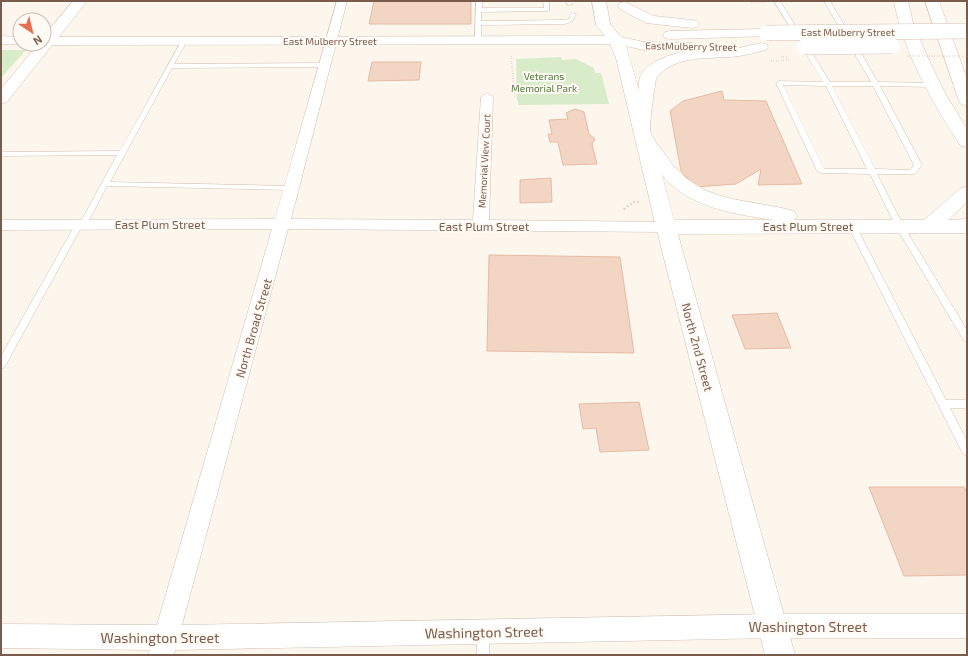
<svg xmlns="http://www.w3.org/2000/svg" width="968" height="656" font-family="'Exo 2',sans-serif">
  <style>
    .green { fill: #d8ecc9 }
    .building { fill: #f3d5c3; stroke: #e6bba3 }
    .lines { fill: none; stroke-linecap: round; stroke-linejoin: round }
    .service-casing { stroke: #d1beb0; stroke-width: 1 }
    .minor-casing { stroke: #d1beb0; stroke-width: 1 }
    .tertiary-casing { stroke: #d1beb0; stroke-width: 1 }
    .secondary-casing { stroke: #d6c0b0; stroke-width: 1 }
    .path-far1 { stroke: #d9b8a5; stroke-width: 1.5; stroke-dasharray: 0.5 2; stroke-linecap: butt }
    .path { stroke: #d9b8a5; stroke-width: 2.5; stroke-dasharray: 1 3; stroke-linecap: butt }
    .service { fill: #fff; fill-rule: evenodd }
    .minor { fill: #fff; fill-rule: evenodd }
    .tertiary { fill: #fff; fill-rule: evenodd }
    .secondary { fill: #fff; fill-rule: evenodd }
    .secondary-bridge-casing { stroke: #d6c0b0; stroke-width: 16; stroke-linecap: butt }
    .path-bridge { stroke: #d9b8a5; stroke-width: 1.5; stroke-dasharray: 0.5 2; stroke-linecap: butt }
    .secondary-bridge { stroke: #fff; stroke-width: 15 }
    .labels { text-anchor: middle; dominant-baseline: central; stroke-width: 4; stroke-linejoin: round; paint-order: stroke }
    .far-street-label { font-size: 10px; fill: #7a5c4d; stroke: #fffaf3 }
    .far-park-label { font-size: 10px; fill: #537a41; stroke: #fffaf3 }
    .street-label { font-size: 12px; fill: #7a5c4d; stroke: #fffaf3 }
    .near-street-label { font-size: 14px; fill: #7a5c4d; stroke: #fffaf3 }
  </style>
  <rect width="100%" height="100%" fill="#fdf6ec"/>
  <g class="green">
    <path d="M1,50H26L1,78Z"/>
    <path d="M561,57L562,60L576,59L594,68L595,73H601L609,104L519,105L517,99L516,59Z"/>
  </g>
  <g class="building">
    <path d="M374,1H471V24H369Z"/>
    <path d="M372,62H421L419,80L368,81Z"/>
    <path d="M722,91L724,100L766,101L802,184L758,185L761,169L736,184L695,187L681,171L670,111L683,101Z"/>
    <path d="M575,109L584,112L589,134L595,139L592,144L597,164L563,165L558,142H550L548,134H552L549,120L568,119L566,113Z"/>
    <path d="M551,178L552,202L520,203V180Z"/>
    <path d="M489,255L620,257L634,353L487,351Z"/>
    <path d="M777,313L791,348L745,349L732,315Z"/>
    <path d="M639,402L649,450L600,452L596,428L583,429L579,404Z"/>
    <path d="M869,487H964L967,493V575L904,576Z"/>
  </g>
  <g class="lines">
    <g class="service-casing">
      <g id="service">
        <path d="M476,1H482V8H544L543,1H549V11L481,12V21L564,20L569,19L571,13L576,14L573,21L565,24L481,25V40L478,42L475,40Z"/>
        <path d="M566,1H572L573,4L568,5Z"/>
        <path d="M774,1H780L830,82H871L824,1H830L878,82L933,83L936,85L933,87L880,86L922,165L915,174H877L903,225L967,330V342L964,341L895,225L870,174L821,173L817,171L776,83L779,81L823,82ZM783,85L826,86L867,169H824ZM832,86H873L914,165L910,170L875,169Z"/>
        <path d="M182,40L187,41L174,64L326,63L329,65L326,67L172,68L110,182L291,186L295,188L291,190L107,186L86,226H82L4,368L1,369V356L75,225L76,223H80L117,155L1,156V152L120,151Z"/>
        <path d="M852,223L856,226L946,400H967V408H950L967,441V456L963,454L848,226Z"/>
        <path d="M483,626L487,628L489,632V655H477V632L479,628Z"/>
      </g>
    </g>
    <g class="minor-casing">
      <path id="minor" d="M337,1H347L291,219L473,220L481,97L487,93L493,97L489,220L666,222L672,223L674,227L672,231L666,232L288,229L182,625L772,614H967V638H772L175,650L174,655H148L150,650L1,648V624L157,625L272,229L1,230V220L275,219Z"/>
    </g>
    <g class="tertiary-casing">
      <g id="tertiary">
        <path d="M73,1H87L59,37L616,36L621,37L623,40L621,43L616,44L52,45L7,102L1,104V89L38,44H44V36Z"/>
        <path d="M1,36L20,37V44H25H1Z"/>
        <path d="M666,220L673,222L676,227L795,655H765L656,227L659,222Z"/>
      </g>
    </g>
    <g class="secondary-casing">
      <g id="secondary">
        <path d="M592,1H606L610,24L621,37L644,42L692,43L697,44L699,47L698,49L739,48L761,43L766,44L768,47L766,50C757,52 748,55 739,56C710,60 677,53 656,78C655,88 648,126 651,133C653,140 660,147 664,153C698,205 742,197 794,211L797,216L794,220H924L961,188L967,186V202L948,220L967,219V233L666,234L659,232L656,227L616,58L609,41L596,25ZM626,46L644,50L686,51C672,54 647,61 640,77C639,80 639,86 639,90ZM662,175C689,208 734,214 774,220H674Z"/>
        <path d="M894,1H908L913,23L928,58L946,95L967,129V147L961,146L958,142C932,102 902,49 894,1Z"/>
        <path d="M925,1H939L967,79V106L961,104L959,101Z"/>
        <path d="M625,2L654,16L692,20L697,21L699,24L697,27L692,28L646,23L620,9L618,6L620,3Z"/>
        <path d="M766,29L771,30L773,33L771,36L670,39L665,38L663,35L665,32L670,31Z"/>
      </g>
    </g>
    <g class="path-far1">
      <path d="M751,2H764"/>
      <path d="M511,56L515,98"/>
      <path d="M771,61L790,60"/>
    </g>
    <path class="path" d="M624,209L633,202H639"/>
    <use href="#service" class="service"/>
    <use href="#minor" class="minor"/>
    <use href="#tertiary" class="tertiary"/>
    <use href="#secondary" class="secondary"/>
    <g class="secondary-bridge-casing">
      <g id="secondary-bridge">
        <path d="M766,33L967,31"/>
        <path d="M804,47L892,46"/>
      </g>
    </g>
    <g class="path-bridge">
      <path d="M907,56H967"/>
      <path d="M781,57H788"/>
    </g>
    <use href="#secondary-bridge" class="secondary-bridge"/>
  </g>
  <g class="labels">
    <g class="far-street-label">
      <text x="848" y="32">East Mulberry Street</text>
      <text x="330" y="41">East Mulberry Street</text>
      <text transform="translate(691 46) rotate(1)">EastMulberry Street</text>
      <text transform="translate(484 161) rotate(-87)">Memorial View Court</text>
    </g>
    <g class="far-park-label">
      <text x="544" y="76">Veterans<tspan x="544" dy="12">Memorial Park</tspan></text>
    </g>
    <g class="street-label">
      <text x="160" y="224">East Plum Street</text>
      <text x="484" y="226">East Plum Street</text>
      <text x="808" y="226">East Plum Street</text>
      <text transform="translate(253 328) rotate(-74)">North Broad Street</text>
      <text transform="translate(698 347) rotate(75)">North 2nd Street</text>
    </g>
    <g class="near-street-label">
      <text x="808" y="626">Washington Street</text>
      <text transform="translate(484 632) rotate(-1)">Washington Street</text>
      <text x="160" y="637">Washington Street</text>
    </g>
  </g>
  <rect width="968" height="656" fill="none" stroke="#7a5c4d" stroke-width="4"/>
  <g transform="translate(32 32) rotate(145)"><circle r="19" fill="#fffaf3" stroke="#cabbb1"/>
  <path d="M0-3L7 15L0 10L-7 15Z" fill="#e76f51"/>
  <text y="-6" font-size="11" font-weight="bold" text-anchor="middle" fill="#7a5c4d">N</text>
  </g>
</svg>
